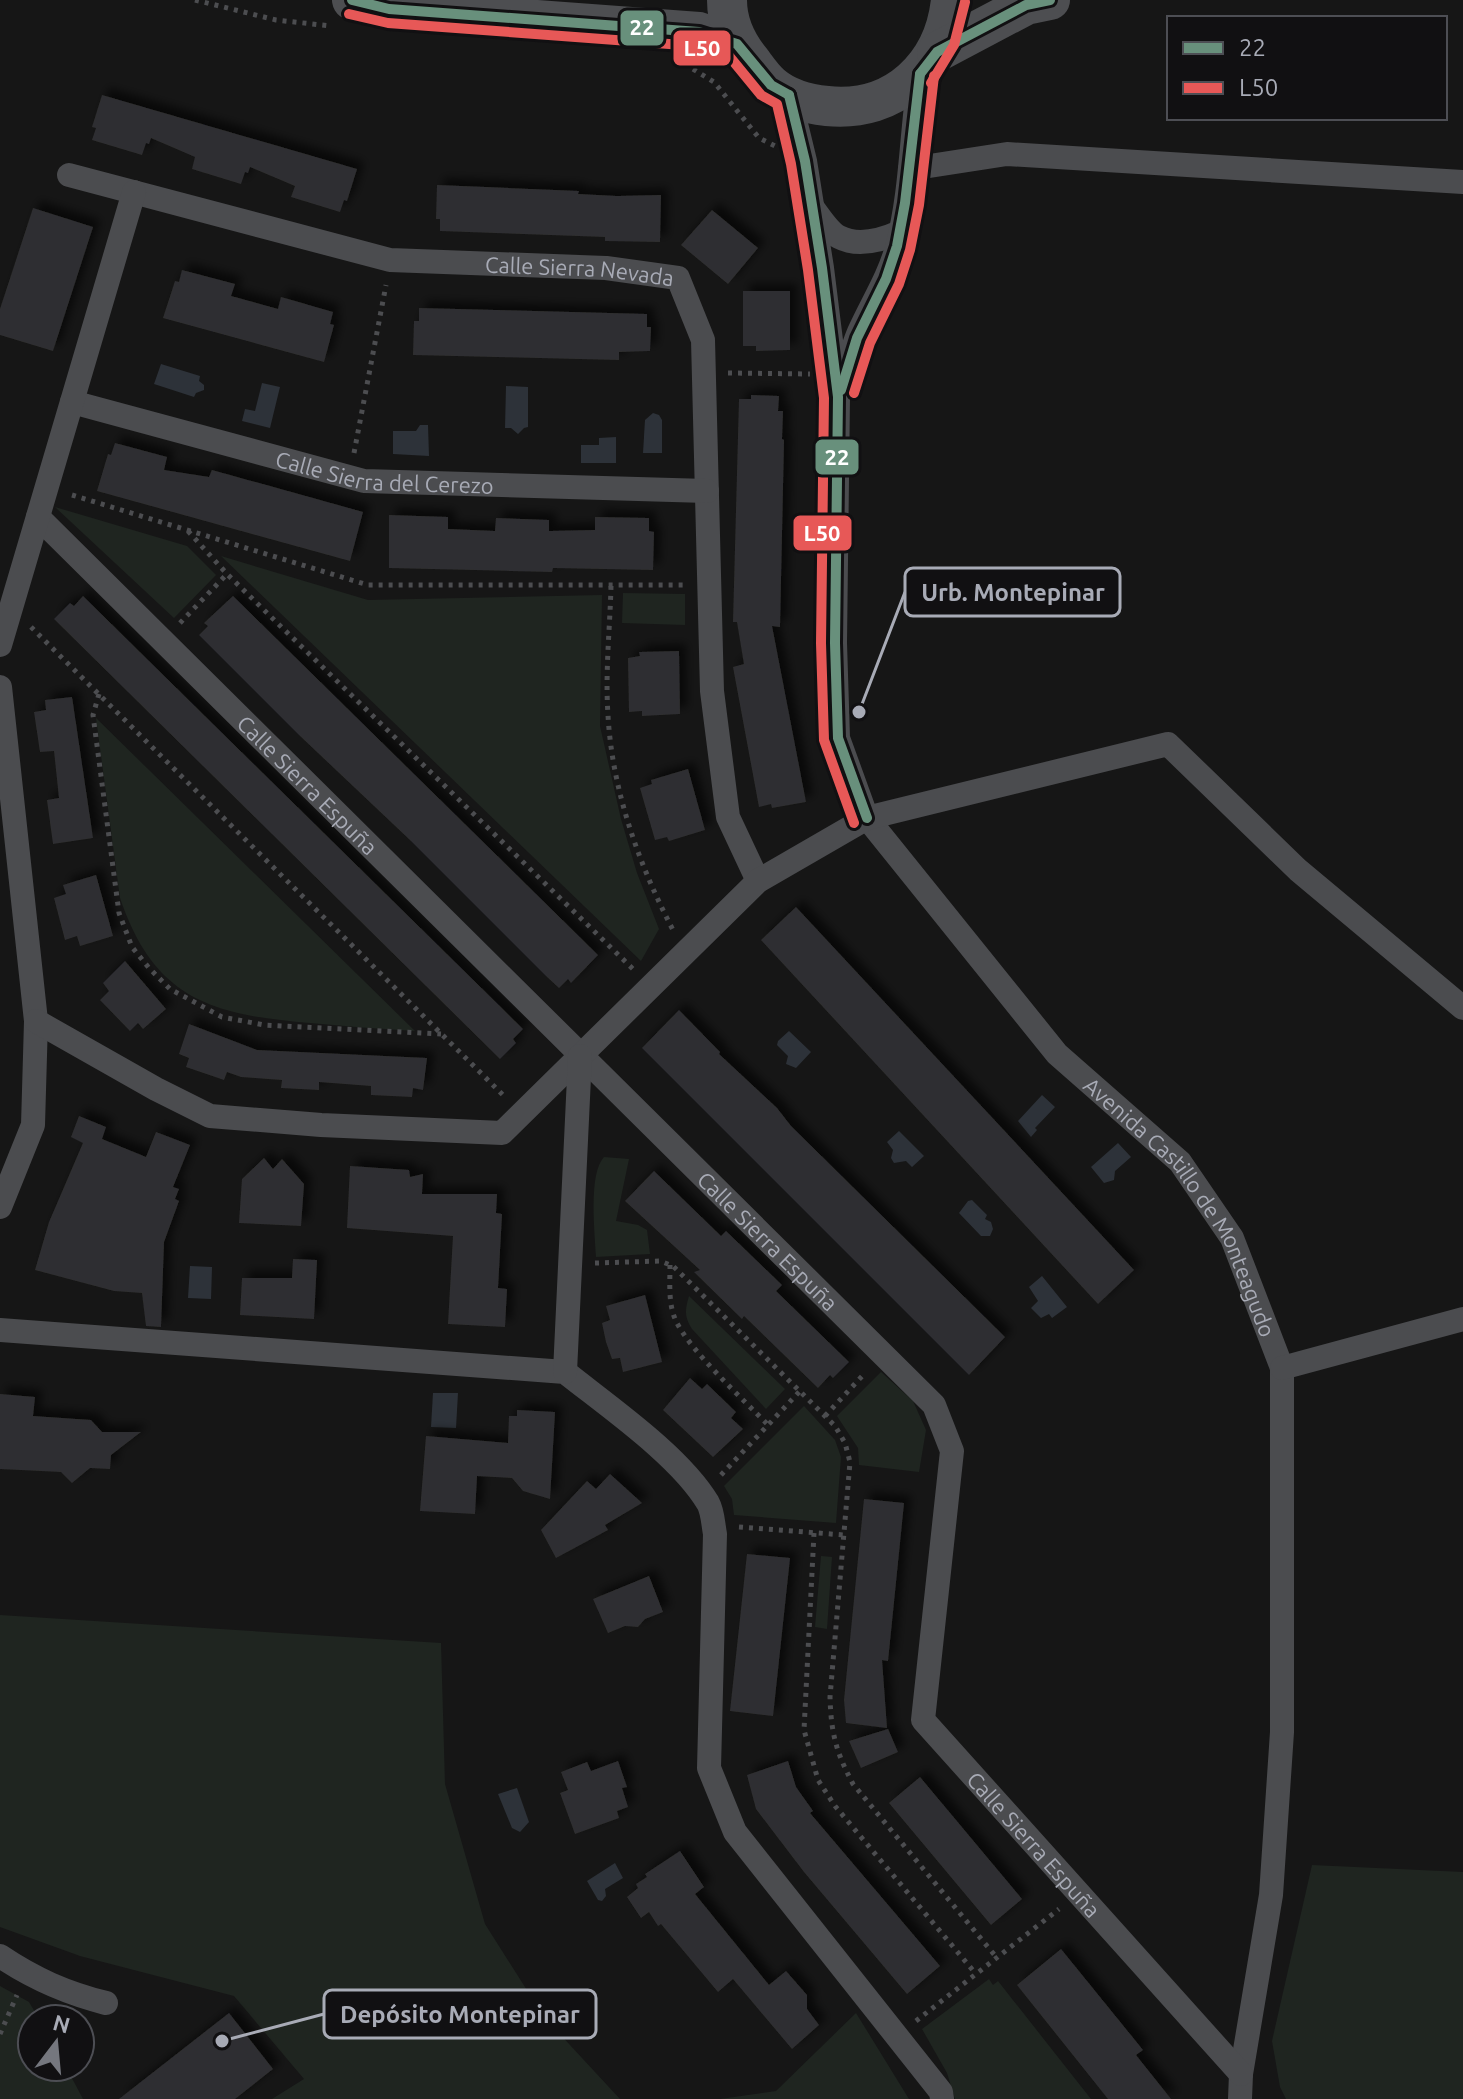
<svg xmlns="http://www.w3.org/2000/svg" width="1463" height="2099" font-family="Ubuntu,sans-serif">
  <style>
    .green { fill: #1f2520 }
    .water { fill: #2d3239 }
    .building { fill: #2f2f30; filter: url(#shadow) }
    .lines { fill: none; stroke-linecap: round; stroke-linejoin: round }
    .path { stroke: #4c4d50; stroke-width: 5; stroke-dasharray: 4 6; stroke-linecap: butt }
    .minor { stroke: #4b4c4f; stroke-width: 24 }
    .primary { stroke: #4d4e51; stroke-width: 40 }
    .bus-1-casing { stroke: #111012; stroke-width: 16 }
    .bus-2-casing { stroke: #111012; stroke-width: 16 }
    .bus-1 { stroke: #68907c; stroke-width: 10 }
    .bus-2 { stroke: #e75857; stroke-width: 10 }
    .labels { text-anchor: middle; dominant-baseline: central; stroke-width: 6; stroke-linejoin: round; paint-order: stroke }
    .street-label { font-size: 22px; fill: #a8abb6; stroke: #111012 }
    .leader { fill: none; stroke: #a8abb6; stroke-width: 3 }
    .callout-dot { fill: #a8abb6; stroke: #111012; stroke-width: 3 }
    .callout { fill: #111012; stroke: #a8abb6; stroke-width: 3 }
    .callout-label { font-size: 24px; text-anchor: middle; font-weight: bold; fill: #a8abb6 }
    .line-badge { stroke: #111012; stroke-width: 3 }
    .badge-label { font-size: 22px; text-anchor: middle; font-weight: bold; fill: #fff }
  </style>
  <defs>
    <filter id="shadow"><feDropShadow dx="7" dy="-7" stdDeviation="4" flood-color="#0009"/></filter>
  </defs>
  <rect width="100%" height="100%" fill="#161616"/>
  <g class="green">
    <path d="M55,507L187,546L216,575L174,618Z"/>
    <path d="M221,556L368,600L602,595L600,726L621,819L637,873L659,929L641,961Z"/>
    <path d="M623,593L685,594V625L622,623Z"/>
    <path d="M96,718L415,1031C380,1029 345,1026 310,1023C212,1015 154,999 120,898Z"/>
    <path d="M604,1157L629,1159L616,1221L638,1225L647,1230L650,1254L596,1257C595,1233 588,1174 604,1157Z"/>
    <path d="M689,1296L785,1389L766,1409L692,1329C684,1316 685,1310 689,1296Z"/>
    <path d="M881,1372L913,1401L926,1430L919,1472L859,1465L858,1448L837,1416Z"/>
    <path d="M804,1406L835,1440L841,1457L836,1523L734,1515L732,1499L724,1486Z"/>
    <path d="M821,1556L832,1557L827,1629L815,1627Z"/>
    <path d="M0,1615L441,1643L445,1784L485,1924L544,2017L620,2099H272L304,2079L234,1996L80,1956L0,1927Z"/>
    <path d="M1312,1865L1463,1872V2099H1286L1280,2087L1272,2041Z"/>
    <path d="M989,1979L993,1985L998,1981L1091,2099H955L947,2073L922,2029Z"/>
    <path d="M0,1986L29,2002L39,2019H32V2067H66L83,2099H0Z"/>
    <path d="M856,2013L909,2099H720L776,2091Z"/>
  </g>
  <g class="water">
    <path d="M161,364L200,376L199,381L204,385V390L196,393L194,397L154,384Z"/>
    <path d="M262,383L280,387L270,428L242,421L245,409L255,411Z"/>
    <path d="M506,386L528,387V427L524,428L518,434L511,428H505Z"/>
    <path d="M653,413L659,415L662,420V453H643L645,420Z"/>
    <path d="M420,425H428L429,456L393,454V431H416Z"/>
    <path d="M616,437V463H581V445H599V438Z"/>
    <path d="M789,1031L811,1052L796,1068L786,1064L788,1056L777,1045L778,1041Z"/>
    <path d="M1042,1095L1055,1107L1035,1128L1037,1130L1031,1137L1018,1121Z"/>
    <path d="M899,1131L924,1156L912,1167L906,1161L894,1163L891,1158L893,1150L887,1142Z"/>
    <path d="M1118,1143L1131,1157L1115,1171L1114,1180L1104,1183L1091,1167Z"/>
    <path d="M972,1200L987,1215L985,1219L991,1222L993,1229L990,1236H981L959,1213L968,1201Z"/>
    <path d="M190,1266L212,1267L211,1299L188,1298Z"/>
    <path d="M1042,1276L1067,1307L1052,1318L1049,1314L1041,1318L1031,1308L1038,1301L1029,1287Z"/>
    <path d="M433,1393H458L456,1428L431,1427Z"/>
    <path d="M517,1788L529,1822L520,1832L512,1828L498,1794Z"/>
    <path d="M615,1863L623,1878L605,1889L606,1896L602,1901L598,1900L587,1881Z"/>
  </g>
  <g class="building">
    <path d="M102,95L357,169L347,201L344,200L340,212L291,197L295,186L250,167L248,173L245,172L241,184L192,169L195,157L151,138L149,144L146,143L142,155L92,140L96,128L92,127Z"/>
    <path d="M437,185L579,191L578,194L617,196L661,195L660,242L605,241V237L440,231V219H436Z"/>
    <path d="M33,208L93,227L53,351L0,335V309Z"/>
    <path d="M712,210L758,248L728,284L681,245Z"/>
    <path d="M182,270L235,284L231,296L278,309L281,297L333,312L330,324L334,325L324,362L163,318L175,281L179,282Z"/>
    <path d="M743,291H790V350L756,351V346H743Z"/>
    <path d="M419,308L647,314V327H651L650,351L619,352V360L413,355L414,321H419Z"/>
    <path d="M751,395L779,396L778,411H783L782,439L784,440L780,627L772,626L806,802L772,808L771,804L759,807L733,667L744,664L737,622H733L739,399H751Z"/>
    <path d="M115,443L167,457L164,470L209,477L212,470L363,512L350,561L97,491L108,454L111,455Z"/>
    <path d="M389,515L448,517V529L495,531L496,518L549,520V531L595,530V517L649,518V531L654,532L653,570L553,568L552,572L389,568Z"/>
    <path d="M83,596L523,1029L513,1039L516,1043L500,1059L54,619L70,603L74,606Z"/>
    <path d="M233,596L598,955L571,983L568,979L559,988L546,976L411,841L299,735L199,635L208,626L204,623Z"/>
    <path d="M679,651L680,714L642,716V711L629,712L628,658L640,656L639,652Z"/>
    <path d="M72,697L93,838L53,844L47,800L59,798L54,751L40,752L34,712L46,710L45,700Z"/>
    <path d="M688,769L705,830L669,841L667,837L655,840L640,788L652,784L651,780Z"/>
    <path d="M96,875L113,936L80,946L77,936L65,940L54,898L66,894L63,885Z"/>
    <path d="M796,907L1134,1270L1098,1304L761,940Z"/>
    <path d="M125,961L166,1009L143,1029L138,1023L130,1031L100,1000L109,991L103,983Z"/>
    <path d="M679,1010L720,1052L719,1054L777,1108L791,1126L1005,1337L969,1375L642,1048Z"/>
    <path d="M189,1024L257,1050L427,1058L423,1090L413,1088L412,1097L371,1095V1086L319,1082V1090L281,1088L282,1080L241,1077L227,1072L224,1080L186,1067L189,1058L179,1054Z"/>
    <path d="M79,1116L106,1127L102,1139L146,1157L156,1132L190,1145L173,1187L179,1189L175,1199L179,1201L164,1242L161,1327L146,1326L142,1293L114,1291L35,1270L49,1222L83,1143L71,1137Z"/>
    <path d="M264,1158L273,1169L282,1159L304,1184L301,1226L239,1223L242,1179Z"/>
    <path d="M350,1166L409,1170L410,1177L423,1174L422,1194H497L496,1213L502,1214L498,1288L507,1289L505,1327L448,1324L453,1236L347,1228Z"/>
    <path d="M654,1171L721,1236L726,1231L782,1285L776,1291L849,1362L833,1378L830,1375L818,1388L744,1316L742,1319L694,1272L700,1270L625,1201Z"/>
    <path d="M293,1259L317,1260L314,1319L240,1315L242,1278H292Z"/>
    <path d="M645,1295L662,1362L623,1372L620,1358L612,1359L606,1342L602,1323L610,1320L606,1306Z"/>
    <path d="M690,1378L702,1389L707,1384L736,1412L731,1418L743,1429L713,1457L663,1410Z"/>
    <path d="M0,1394L35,1397L33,1416L91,1420L102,1432H141L111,1455L110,1469L90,1468L72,1483L61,1472L0,1469Z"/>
    <path d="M517,1410L555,1412L550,1499L523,1491L512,1478L477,1476L475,1514L420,1511L426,1436L508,1443L509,1416H517Z"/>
    <path d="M610,1474L642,1503L605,1525L608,1530L556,1558L541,1530L587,1481L596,1489Z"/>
    <path d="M864,1499L904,1503L888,1661L882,1660L887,1728L846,1723L844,1700Z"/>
    <path d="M747,1554L790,1558L773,1716L730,1711Z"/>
    <path d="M649,1576L663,1612L645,1619L638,1627L625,1626L608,1633L593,1599Z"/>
    <path d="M888,1729L898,1752L861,1768L849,1741Z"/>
    <path d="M618,1761L627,1787L622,1788L628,1807L617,1811L619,1818L575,1834L560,1793L568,1790L561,1772L587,1762L591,1771Z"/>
    <path d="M788,1761L796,1787L813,1811L810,1813L940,1966L907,1994L804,1872L756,1809L747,1775Z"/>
    <path d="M920,1777L1022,1899L991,1925L889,1803Z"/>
    <path d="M680,1851L704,1887L695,1894L769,1985L786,1971L807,1995V2009L819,2025L792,2049L733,1979L718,1992L661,1924L658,1926L649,1912L641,1918L627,1897L638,1888L636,1884L647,1877L645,1874Z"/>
    <path d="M1061,1949L1143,2050L1136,2055L1171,2099H1108L1017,1985Z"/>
    <path d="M229,2013L273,2069L235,2099H119Z"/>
  </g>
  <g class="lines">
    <g class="path">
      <path d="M195,0L276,20L331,26"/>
      <path d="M693,69L714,82L759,138L775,146"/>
      <path d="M728,373L810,374"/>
      <path d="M354,453L386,285"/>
      <path d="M72,495L368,585H684"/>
      <path d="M188,531L227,574L634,970"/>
      <path d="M611,586C610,628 605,672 608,715C612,790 639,865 673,930"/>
      <path d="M180,623L227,574"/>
      <path d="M31,627L504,1096"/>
      <path d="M99,694L93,715L119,913L132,947L149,968L170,989L222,1017L264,1025L441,1034"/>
      <path d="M595,1263L660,1261L673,1266L835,1426L845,1443L850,1462L830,1697C831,1733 836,1752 853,1784L997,1958"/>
      <path d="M670,1265C670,1284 668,1304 676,1321C690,1351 743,1399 768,1425"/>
      <path d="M825,1416L865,1373"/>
      <path d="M721,1475L800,1391"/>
      <path d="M739,1527L844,1535"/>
      <path d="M814,1533L804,1730L818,1780L835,1806L976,1974"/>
      <path d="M916,2021L1059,1909"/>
      <path d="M0,2034L17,1995"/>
    </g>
    <g class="minor">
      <path id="s1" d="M789,95L805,161L822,268L838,397L835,643L838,738L867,818L1057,1054L1180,1162L1232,1238L1282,1368V1732L1271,1895L1241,2074L1240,2099"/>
      <path d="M910,169L1007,154L1463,182"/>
      <path id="s2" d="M69,175L390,260L606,268L678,278L703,340L712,691L728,817L758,881"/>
      <path d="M813,208C820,217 829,232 839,237C858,247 882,240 900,232"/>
      <path d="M840,391C846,372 851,351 859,332C872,303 889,277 897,247C912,190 911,132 920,74"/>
      <path id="s3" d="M72,402L364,481L707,491"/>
      <path id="s4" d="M38,517L934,1405L952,1451L923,1720L1241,2074"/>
      <path d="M0,645L134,192"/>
      <path d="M0,687L36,1021L33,1125L0,1207"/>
      <path d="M36,1021L156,1089L210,1116L321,1125L502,1133L758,881L867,818L1168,744L1298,870L1463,1008"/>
      <path d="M0,1330L565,1372C609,1407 680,1456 708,1503C713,1512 713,1524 715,1534L709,1768L735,1832L941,2092L942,2099"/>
      <path d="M1282,1368L1463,1319"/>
      <path d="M565,1372L580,1056"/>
      <path d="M0,1956C34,1979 66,1993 106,2003"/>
    </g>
    <g class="primary">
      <path d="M352,0L389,9L699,32L737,44"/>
      <path d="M727,0C727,23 737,44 751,61C757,69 763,78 771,85C786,98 808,104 827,106C895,113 944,66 951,0"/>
      <path d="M937,52L1026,5L1050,0"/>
    </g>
    <g class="bus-1-casing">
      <g id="bus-1">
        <path d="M352,0L389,9L699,32L737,44L771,85L789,95"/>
        <path d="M920,74L937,52L1026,5L1050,0"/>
        <path d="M789,95L805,161L822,268L838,397L835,643L838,738L867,818"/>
        <path d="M841,390L857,338L886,279L897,246L905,203L920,74"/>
      </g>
    </g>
    <g class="bus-2-casing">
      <g id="bus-2">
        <path d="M349,14L388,23L696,46L729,56L761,95L777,104L791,164L808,270L824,398L821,643L824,740L854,823"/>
        <path d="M931,83L954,45L965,2"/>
        <path d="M854,393L870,343L899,284L910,250L919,205L934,76"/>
      </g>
    </g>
    <use href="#bus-1" class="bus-1"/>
    <use href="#bus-2" class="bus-2"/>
  </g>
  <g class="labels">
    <g class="street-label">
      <text stroke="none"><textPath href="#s2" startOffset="522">Calle Sierra Nevada</textPath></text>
      <text stroke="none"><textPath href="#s3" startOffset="322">Calle Sierra del Cerezo</textPath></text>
      <text stroke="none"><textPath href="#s4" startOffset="380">Calle Sierra Espuña</textPath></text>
      <text stroke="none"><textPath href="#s1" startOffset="1236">Avenida Castillo de Monteagudo</textPath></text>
      <text stroke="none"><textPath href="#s4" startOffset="1028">Calle Sierra Espuña</textPath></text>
      <text stroke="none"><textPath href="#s4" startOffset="1748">Calle Sierra Espuña</textPath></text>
    </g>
  </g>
  <path class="leader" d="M859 712L905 592M222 2041L324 2014"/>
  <g class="callout-dot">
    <circle cx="859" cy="712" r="8"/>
    <circle cx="222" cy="2041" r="8"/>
  </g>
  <g class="callout">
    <rect x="905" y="568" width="215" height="48" rx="8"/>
    <rect x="324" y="1990" width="272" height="48" rx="8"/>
  </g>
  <g class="callout-label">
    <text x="1013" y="601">Urb. Montepinar</text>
    <text x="460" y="2023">Depósito Montepinar</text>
  </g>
  <g class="line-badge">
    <rect x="619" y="9" width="46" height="38" rx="8" fill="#68907c"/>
    <rect x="672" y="29" width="60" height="38" rx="8" fill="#e75857"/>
    <rect x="814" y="438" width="46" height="38" rx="8" fill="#68907c"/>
    <rect x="792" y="514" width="61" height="38" rx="8" fill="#e75857"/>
  </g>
  <g class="badge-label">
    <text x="642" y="35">22</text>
    <text x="702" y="56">L50</text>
    <text x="837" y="465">22</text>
    <text x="822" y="541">L50</text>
  </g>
  <rect x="1167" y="16" width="280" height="104" fill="#111012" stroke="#4d4e54" stroke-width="2"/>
  <rect x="1183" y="42" width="40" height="12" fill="#68907c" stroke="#4d4e54" stroke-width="2"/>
  <text x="1239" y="56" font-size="24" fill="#a8abb6">22</text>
  <rect x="1183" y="82" width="40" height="12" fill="#e75857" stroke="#4d4e54" stroke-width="2"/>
  <text x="1239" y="96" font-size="24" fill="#a8abb6">L50</text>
  <g transform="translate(56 2043) rotate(16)"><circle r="38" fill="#111012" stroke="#4d4e54" stroke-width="2"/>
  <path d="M0-6L14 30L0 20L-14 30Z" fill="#75777e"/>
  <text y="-12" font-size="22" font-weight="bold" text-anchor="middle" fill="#a8abb6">N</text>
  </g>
</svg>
